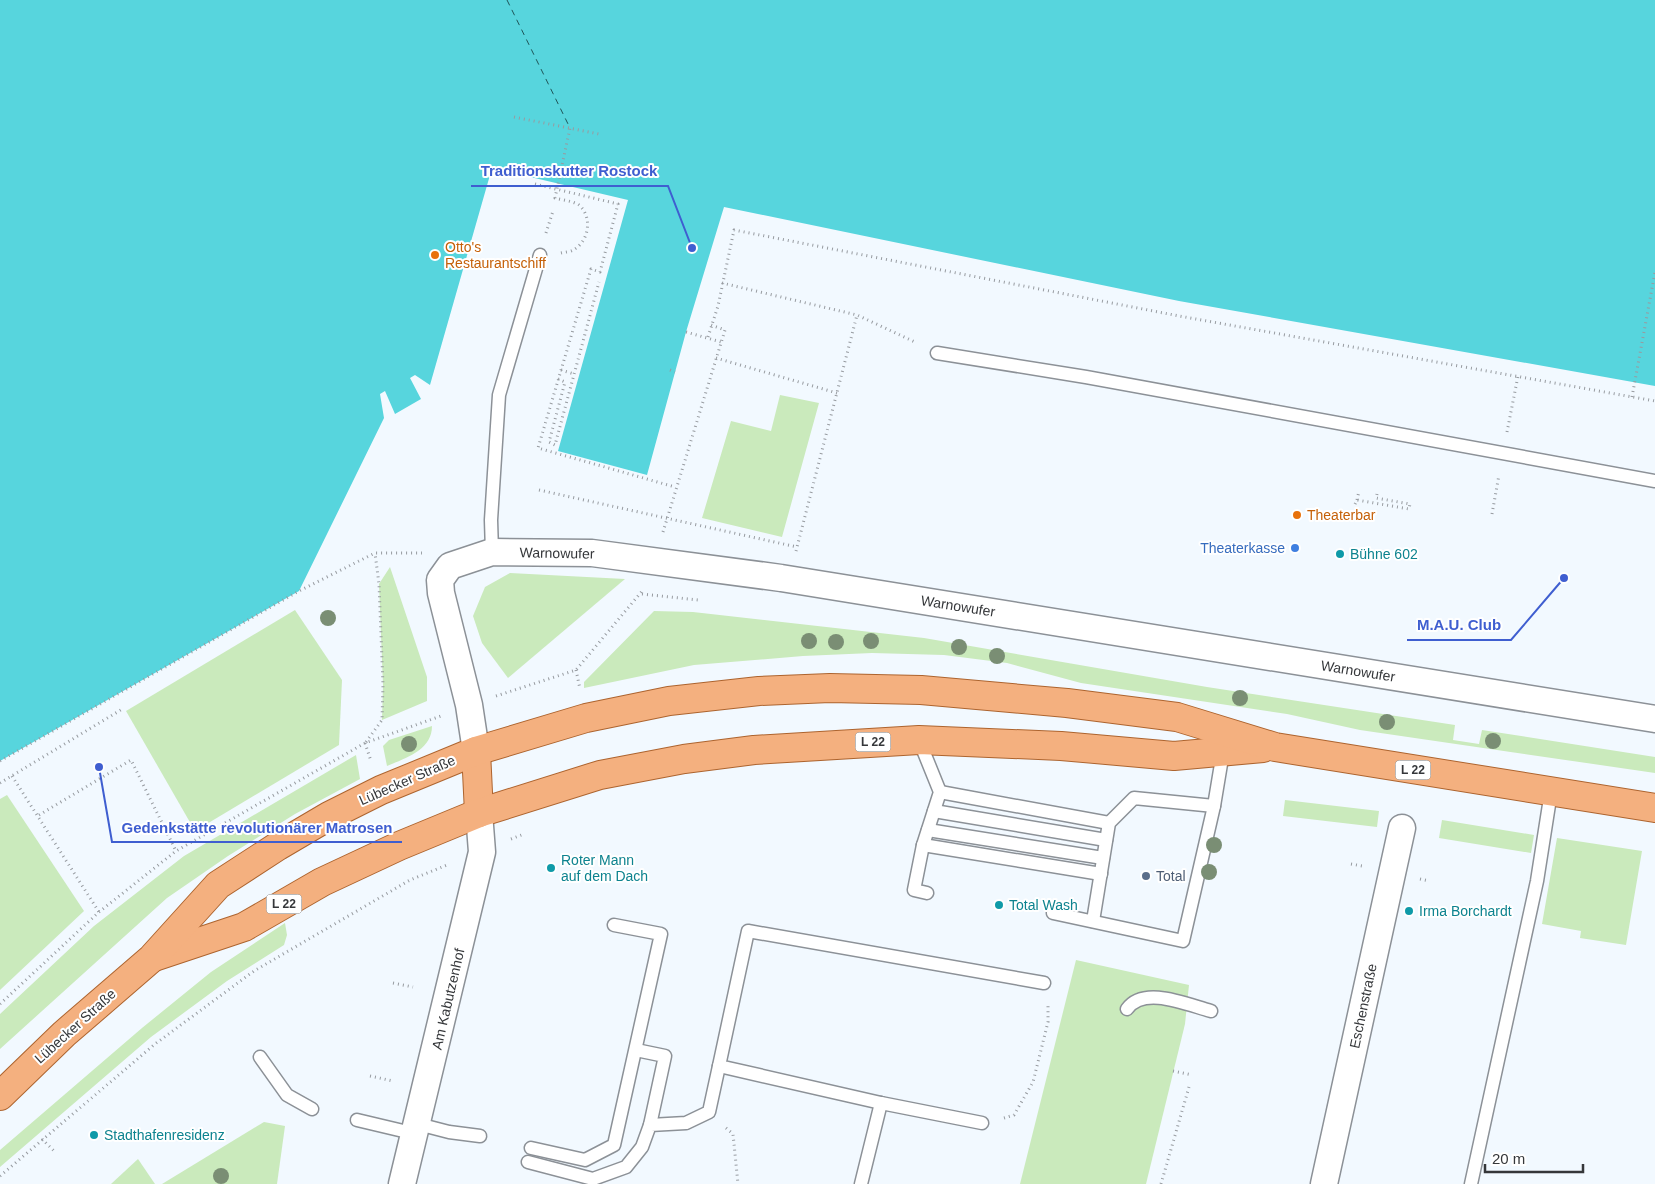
<svg xmlns="http://www.w3.org/2000/svg" width="1655" height="1184" font-family="Helvetica,sans-serif">
  <style>
    .green { fill: #caeabc }
    .water { fill: #57d5dd }
    .lines { fill: none; stroke-linecap: round; stroke-linejoin: round }
    .ferry { stroke: #1f5559; stroke-width: 1; stroke-dasharray: 6 5; stroke-linecap: butt }
    .service-casing { stroke: #8c9197; stroke-width: 15 }
    .minor-casing { stroke: #8c9197; stroke-width: 29 }
    .primary-casing { stroke: #ad642f; stroke-width: 30 }
    .path { stroke: #979ba0; stroke-width: 3; stroke-dasharray: 1 4; stroke-linecap: butt }
    .service { stroke: #fff; stroke-width: 12 }
    .minor { stroke: #fff; stroke-width: 26 }
    .primary { stroke: #f4b07f; stroke-width: 28 }
    .tree { fill: #7a8e74 }
    .food-dot { fill: #e8710a; stroke: #fff; stroke-width: 2 }
    .shop-dot { fill: #3f7fe0; stroke: #fff; stroke-width: 2 }
    .culture-dot { fill: #0f9aa8; stroke: #fff; stroke-width: 2 }
    .service-dot { fill: #5c6f8a; stroke: #fff; stroke-width: 2 }
    .labels { text-anchor: middle; dominant-baseline: central; stroke-width: 4; stroke-linejoin: round; paint-order: stroke }
    .shield { fill: #fff; stroke: #727375; stroke-width: 1 }
    .shield-label { font-size: 12px; font-weight: bold; fill: #35373a }
    .food-label { font-size: 14px; fill: #c56008; stroke: #fff; text-anchor: start }
    .shop-label { font-size: 14px; fill: #366cbe; stroke: #fff; text-anchor: end }
    .street-label { font-size: 14px; fill: #35373a; stroke: #fff }
    .culture-label { font-size: 14px; fill: #0d838f; stroke: #fff; text-anchor: start }
    .service-label { font-size: 14px; fill: #4e5e75; stroke: #fff; text-anchor: start }
    .leader { fill: none; stroke: #3f5ed0; stroke-width: 2 }
    .callout-dot { fill: #3f5ed0; stroke: #fff; stroke-width: 2 }
    .callout-label { font-size: 15px; text-anchor: middle; font-weight: bold; fill: #3f5ed0; stroke: #fff; stroke-width: 4; stroke-linejoin: round; paint-order: stroke }
  </style>
  <rect width="100%" height="100%" fill="#f2f9ff"/>
  <g class="green">
    <path d="M780,395L819,403L782,537L702,518L731,421L771,431Z"/>
    <path d="M390,567L427,677V701L382,720L383,685L379,584Z"/>
    <path d="M510,573L625,579L508,678L482,643L473,616L485,587Z"/>
    <path d="M295,610L342,680L339,745L195,831L126,711Z"/>
    <path d="M654,611L693,612L924,638L1207,687L1455,725L1453,740L1479,744L1482,730L1655,757V773L1360,730L1287,714L1081,683L1007,663L944,655L872,653L803,656L694,665L584,688V682Z"/>
    <path d="M432,726C432,750 406,758 387,766L383,746L389,740Z"/>
    <path d="M356,755L360,779L295,814L228,856L167,898L0,1049V1014L94,926L184,856Z"/>
    <path d="M7,795L84,911L0,990V799Z"/>
    <path d="M1285,800L1379,811L1377,827L1283,816Z"/>
    <path d="M1442,820L1534,835L1531,853L1439,838Z"/>
    <path d="M1557,838L1642,851L1626,945L1580,938L1581,931L1542,924Z"/>
    <path d="M285,923L287,935L284,945L227,981L151,1037L0,1167V1150L142,1028L211,972Z"/>
    <path d="M1076,960L1189,985L1185,1024L1146,1184H1020Z"/>
    <path d="M264,1122L285,1126L277,1184H162Z"/>
    <path d="M138,1159L155,1184H111Z"/>
  </g>
  <path class="water" d="M0,0H1655V386L1179,301L724,207L686,332L647,475L558,451L628,200L492,168L430,385L415,375L410,378L421,399L395,414L385,391L380,394L384,418L299,591L0,761Z"/>
  <g class="lines">
    <path class="ferry" d="M507,0L570,128"/>
    <g class="service-casing">
      <g id="service">
        <path d="M937,353L1086,377L1655,481"/>
        <path d="M492,552L491,520L499,395L540,255"/>
        <path d="M919,740L940,792L923,845L914,890L927,893"/>
        <path d="M940,792L1109,823"/>
        <path d="M934,811L1106,840"/>
        <path d="M928,830L1103,858"/>
        <path d="M923,845L1101,874"/>
        <path d="M1053,913L1183,941L1214,806L1223,752"/>
        <path d="M1093,921L1109,823L1134,798L1214,806"/>
        <path d="M1127,1009C1144,985 1188,1005 1211,1011"/>
        <path d="M636,1050L665,1056L650,1125"/>
        <path d="M260,1057L287,1095L312,1109"/>
        <path d="M357,1120L416,1134"/>
        <path d="M982,1123L881,1103L719,1066L748,931L1044,983"/>
        <path d="M418,1124L449,1132L480,1136"/>
        <path d="M531,1148L585,1160L614,1145L661,934L614,925"/>
        <path d="M528,1162L593,1179L626,1167L642,1147L650,1125L686,1123L709,1112L719,1066"/>
        <path d="M861,1184L881,1103"/>
        <path d="M1471,1184L1537,881L1551,792"/>
      </g>
    </g>
    <g class="minor-casing">
      <g id="minor">
        <path d="M476,751L469,705L441,593L440,580L450,566L492,552L592,553L781,578L1655,719"/>
        <path d="M402,1184L482,852L479,813"/>
        <path d="M1324,1184L1402,828"/>
      </g>
    </g>
    <g class="primary-casing">
      <g id="primary">
        <path d="M476,751L479,813"/>
        <path d="M154,957L244,927L322,882L399,846L479,813L600,775L684,759L754,750L919,740L1061,746L1174,756L1263,748"/>
        <path d="M0,1096L64,1034L152,958L218,885L278,846L329,816L381,790L476,751L586,718L669,701L759,691L830,688L921,690L1067,703L1177,717L1275,747L1655,808"/>
      </g>
    </g>
    <g class="path">
      <path d="M514,117L599,134"/>
      <path d="M535,184L618,204L600,272L591,269L538,448L675,487"/>
      <path d="M546,233L553,211"/>
      <path d="M561,253C565,252 570,252 573,250C589,242 593,217 579,205C573,201 562,200 555,198L570,128"/>
      <path d="M722,283L857,315"/>
      <path d="M686,332L721,342"/>
      <path d="M708,337L718,306L734,230L1179,316L1655,401"/>
      <path d="M716,358L837,393"/>
      <path d="M561,370L574,374"/>
      <path d="M670,370L675,372"/>
      <path d="M558,379L565,382L549,442L555,445L599,282"/>
      <path d="M1632,397L1655,272"/>
      <path d="M1507,432L1518,376"/>
      <path d="M539,490L797,547"/>
      <path d="M1357,500L1359,491"/>
      <path d="M1355,504L1357,500L1409,509L1410,504L1376,498L1377,494"/>
      <path d="M1492,514L1499,475"/>
      <path d="M663,532L725,330L711,325"/>
      <path d="M796,551L857,315L917,343"/>
      <path d="M642,594L698,600"/>
      <path d="M576,670L580,689"/>
      <path d="M496,696L576,670L643,590"/>
      <path d="M366,742L382,720L383,685L379,584L375,553"/>
      <path d="M365,743L371,761"/>
      <path d="M0,761L299,591L375,553H422"/>
      <path d="M12,776L99,912"/>
      <path d="M0,783L124,708"/>
      <path d="M39,815L131,760L176,851"/>
      <path d="M511,839L524,834"/>
      <path d="M1351,864L1362,866"/>
      <path d="M1420,879L1429,881"/>
      <path d="M393,983L413,987"/>
      <path d="M0,1004L99,912L176,851L365,743L441,716"/>
      <path d="M1173,1071L1192,1075"/>
      <path d="M370,1076L393,1081"/>
      <path d="M1004,1118L1014,1115L1033,1082L1048,1022V1006"/>
      <path d="M726,1128L733,1134L738,1184"/>
      <path d="M42,1139L55,1152"/>
      <path d="M0,1176L155,1044L254,971L410,880L447,865"/>
      <path d="M1161,1184L1189,1087"/>
    </g>
    <use href="#service" class="service"/>
    <use href="#minor" class="minor"/>
    <use href="#primary" class="primary"/>
  </g>
  <g class="tree">
    <circle cx="328" cy="618" r="8"/>
    <circle cx="809" cy="641" r="8"/>
    <circle cx="871" cy="641" r="8"/>
    <circle cx="836" cy="642" r="8"/>
    <circle cx="959" cy="647" r="8"/>
    <circle cx="997" cy="656" r="8"/>
    <circle cx="1240" cy="698" r="8"/>
    <circle cx="1387" cy="722" r="8"/>
    <circle cx="1493" cy="741" r="8"/>
    <circle cx="409" cy="744" r="8"/>
    <circle cx="1214" cy="845" r="8"/>
    <circle cx="1209" cy="872" r="8"/>
    <circle cx="221" cy="1176" r="8"/>
  </g>
  <g class="food-dot">
    <circle cx="435" cy="255" r="5"/>
    <circle cx="1297" cy="515" r="5"/>
  </g>
  <circle class="shop-dot" cx="1295" cy="548" r="5"/>
  <g class="culture-dot">
    <circle cx="1340" cy="554" r="5"/>
    <circle cx="551" cy="868" r="5"/>
    <circle cx="999" cy="905" r="5"/>
    <circle cx="1409" cy="911" r="5"/>
    <circle cx="94" cy="1135" r="5"/>
  </g>
  <circle class="service-dot" cx="1146" cy="876" r="5"/>
  <g class="labels">
    <g class="shield">
      <rect x="855.5" y="732.5" width="35" height="19" rx="4"/>
      <rect x="1395.5" y="760.5" width="35" height="19" rx="4"/>
      <rect x="266.5" y="894.5" width="35" height="19" rx="4"/>
    </g>
    <g class="shield-label">
      <text x="873" y="742">L 22</text>
      <text x="1413" y="770">L 22</text>
      <text x="284" y="904">L 22</text>
    </g>
    <g class="food-label">
      <text x="445" y="247">Otto's<tspan x="445" dy="16">Restaurantschiff</tspan></text>
      <text x="1307" y="515">Theaterbar</text>
    </g>
    <g class="shop-label">
      <text x="1285" y="548">Theaterkasse</text>
    </g>
    <g class="street-label">
      <text transform="translate(557 553) rotate(1)">Warnowufer</text>
      <text transform="translate(958 606) rotate(9)">Warnowufer</text>
      <text transform="translate(1358 671) rotate(9)">Warnowufer</text>
      <text transform="translate(407 780) rotate(-24)">Lübecker Straße</text>
      <text transform="translate(448 999) rotate(-77)">Am Kabutzenhof</text>
      <text transform="translate(1363 1006) rotate(-78)">Eschenstraße</text>
      <text transform="translate(75 1026) rotate(-42)">Lübecker Straße</text>
    </g>
    <g class="culture-label">
      <text x="1350" y="554">Bühne 602</text>
      <text x="561" y="860">Roter Mann<tspan x="561" dy="16">auf dem Dach</tspan></text>
      <text x="1009" y="905">Total Wash</text>
      <text x="1419" y="911">Irma Borchardt</text>
      <text x="104" y="1135">Stadthafenresidenz</text>
    </g>
    <g class="service-label">
      <text x="1156" y="876">Total</text>
    </g>
  </g>
  <path class="leader" d="M692 248L668 186H471M1564 578L1511 640H1407M99 767L112 842H402"/>
  <g class="callout-dot">
    <circle cx="692" cy="248" r="5"/>
    <circle cx="1564" cy="578" r="5"/>
    <circle cx="99" cy="767" r="5"/>
  </g>
  <g class="callout-label">
    <text x="569" y="176">Traditionskutter Rostock</text>
    <text x="1459" y="630">M.A.U. Club</text>
    <text x="257" y="833">Gedenkstätte revolutionärer Matrosen</text>
  </g>
  <path d="M1485 1164v8h98v-8" fill="none" stroke="#35373a" stroke-width="2.5"/>
  <text x="1492" y="1164" font-size="15" fill="#35373a" stroke="#ffffff" stroke-width="4" paint-order="stroke">20 m</text>
</svg>
